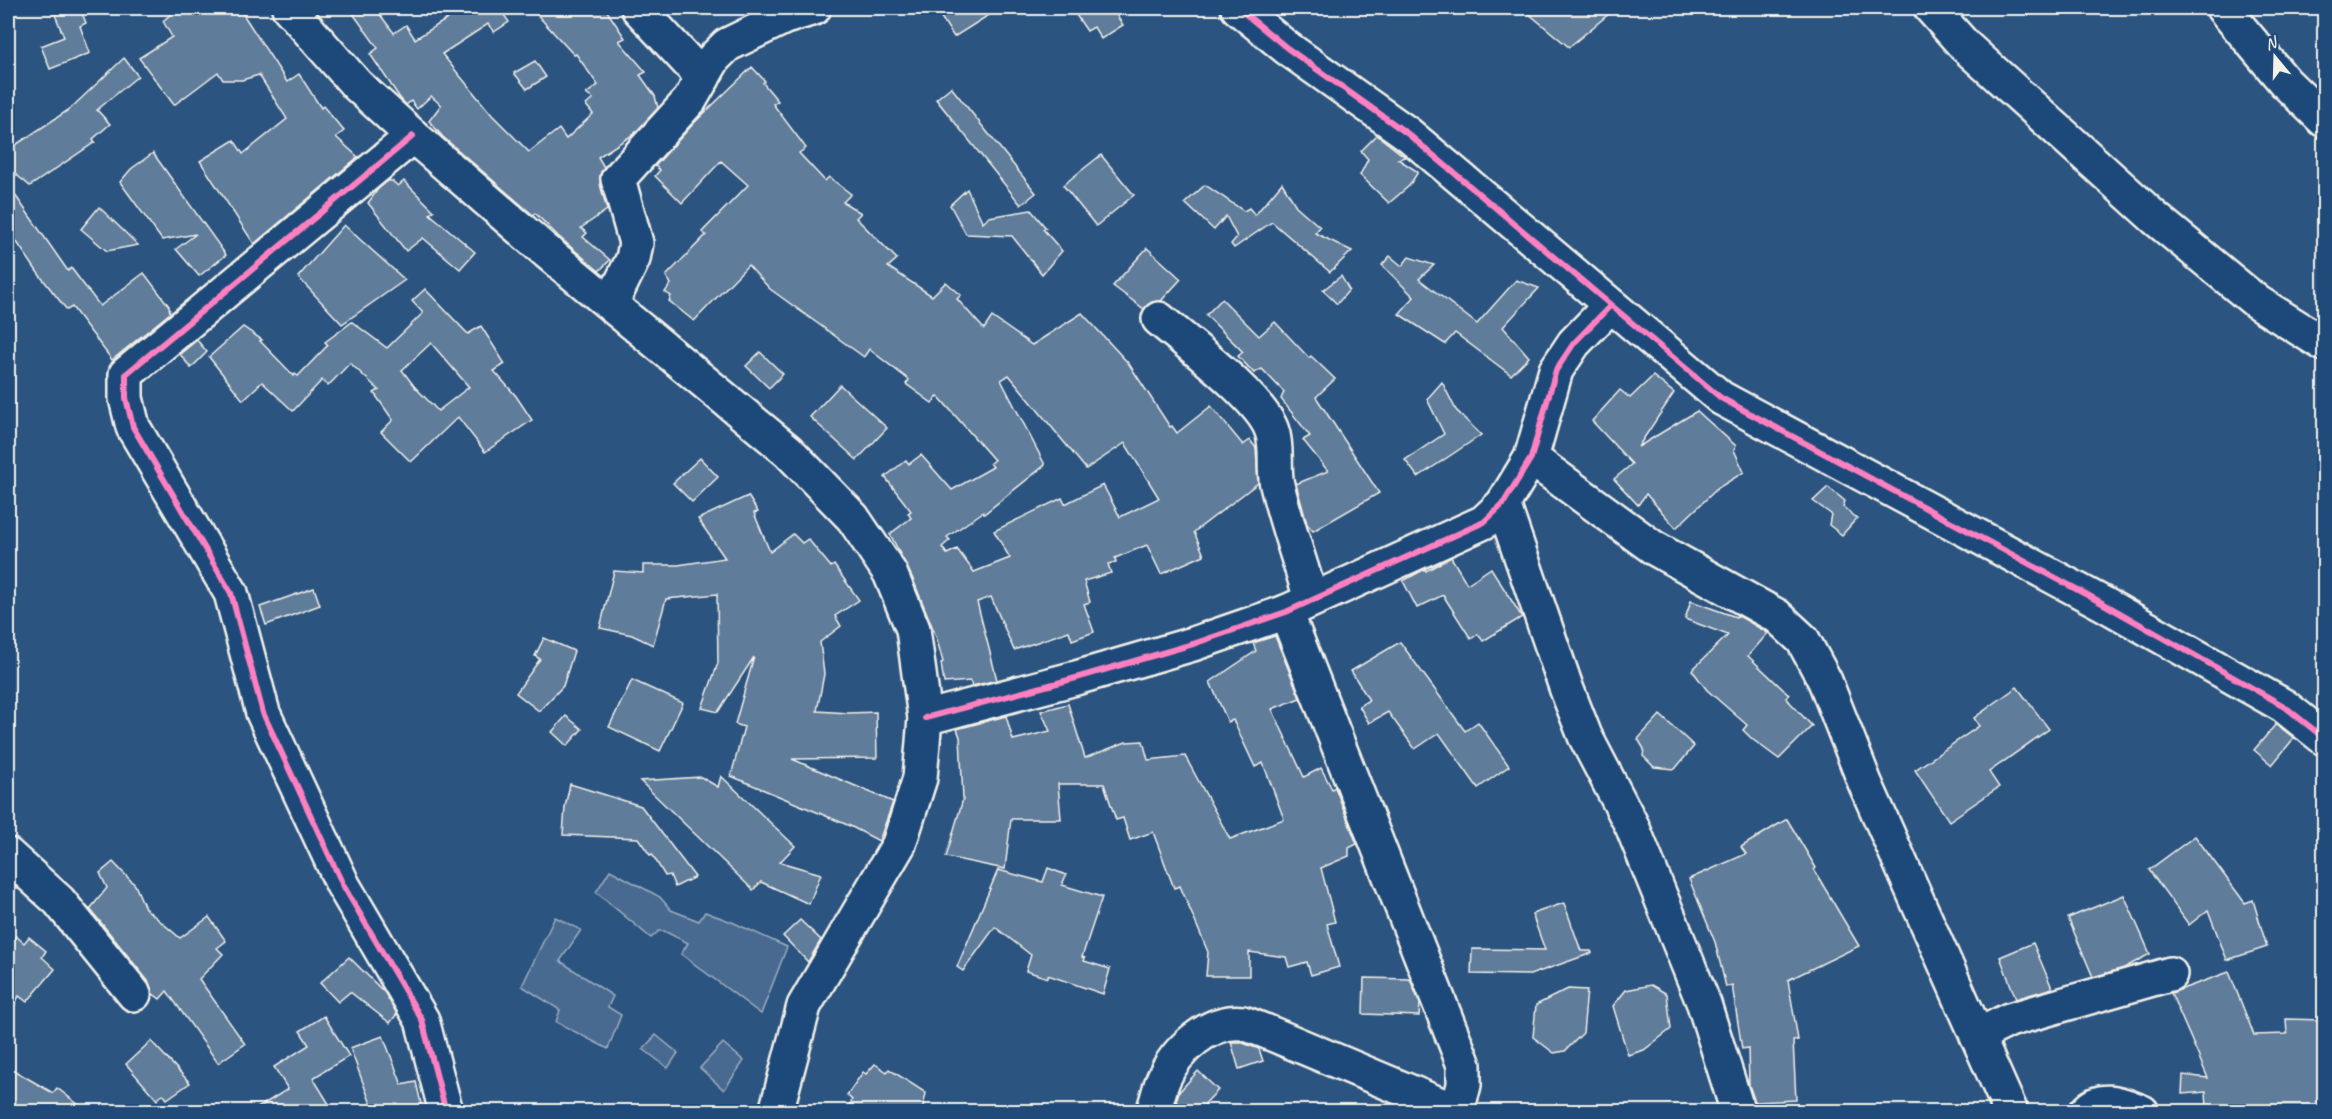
<svg xmlns="http://www.w3.org/2000/svg" width="2332" height="1119" font-family="Caveat,sans-serif">
  <style>
    .green { fill: #496b90; stroke: #9eaebc; stroke-width: 1.5 }
    .building { fill: #5e7b9a; stroke: #f4f1e8; stroke-width: 1.5; fill-rule: evenodd }
    .lines { fill: none; stroke-linecap: round; stroke-linejoin: round }
    .minor-casing { stroke: #f4f1e8; stroke-width: 38 }
    .major-casing { stroke: #f4f1e8; stroke-width: 38 }
    .minor { stroke: #1f4a7a; stroke-width: 33 }
    .major { stroke: #1f4a7a; stroke-width: 33 }
    .cycleway-casing { stroke: #1f4a7a; stroke-width: 10 }
    .cycleway { stroke: #ff80c0; stroke-width: 6 }
  </style>
  <rect width="100%" height="100%" fill="#2c5481"/>
  <filter id="ink" filterUnits="userSpaceOnUse"><feTurbulence type="fractalNoise" baseFrequency=".0167" numOctaves="2"/><feDisplacementMap in="SourceGraphic" scale="12" xChannelSelector="R" yChannelSelector="G"/><feConvolveMatrix kernelMatrix="1 2 1 2 8 2 1 2 1" color-interpolation-filters="sRGB"/></filter>
  <g filter="url(#ink)">
    <g class="green">
      <path d="M610,870L660,897L671,910L699,921L705,912L732,922L787,947L761,1014L681,954L688,943L664,931H659L651,938L596,892Z"/>
      <path d="M555,917L581,930L560,961L613,996L608,1007L621,1015L608,1049L556,1022L560,1010L522,986Z"/>
      <path d="M656,1035L678,1053L668,1068L643,1049Z"/>
      <path d="M723,1043L744,1061L724,1090L700,1068Z"/>
    </g>
    <g class="building">
      <path d="M64,8H80L86,23L80,26L90,53L50,69L41,46L64,37L54,12Z"/>
      <path d="M178,8H239L287,82L299,74L321,108L323,106L344,131L336,137L358,157L254,244L200,161L234,140L243,154L287,119L259,75L242,80H223L218,72L174,105L139,58L172,37L163,21Z"/>
      <path d="M349,8H375L394,33L406,25L415,39L465,8H515L504,15L509,22L494,32L488,24L442,54L492,115L529,152L559,129L566,139L593,114L586,105L593,99L586,94L598,85L576,54L574,55L531,8H605L625,38L619,41L646,72L640,75L655,96L658,108L634,134L598,157L604,167L600,175V184L607,210L581,228L587,233L583,237L610,260L599,271L558,236L535,213L533,215L443,137L429,121L441,105L431,96L417,109L411,101L406,105L400,98L370,54L378,48Z"/>
      <path d="M935,8H1000L954,37Z"/>
      <path d="M1083,8H1125L1115,13L1123,25L1101,39L1094,27L1087,31L1076,15L1084,10Z"/>
      <path d="M1522,8H1616L1569,47Z"/>
      <path d="M124,58L138,76L97,110L110,124L93,139L95,142L30,186L8,168V150L70,109Z"/>
      <path d="M535,61L546,77L527,89L514,73Z"/>
      <path d="M752,67L765,81L763,83L778,101L773,104L806,148L799,153L825,181L829,177L851,194L843,202L861,213L856,218L897,259L888,267L932,296L946,282L961,295L957,299L984,329L992,317L1032,345L1082,313L1129,364L1170,427L1172,426L1177,433L1211,406L1243,445L1250,440L1256,448L1258,483L1194,532L1204,555L1161,574L1147,545L1115,558L1116,562L1108,564L1111,573L1084,581L1090,602L1084,604L1094,632L1072,640L1069,631L1014,650L991,597L977,602L997,680L972,686L970,681L944,683L941,663L943,662L936,636L912,577L890,534L911,518L908,513L911,511L885,477L906,460L909,464L921,455L952,490L993,467L990,463L994,460L938,396L932,403L906,384L909,380L869,349L864,357L770,289L748,265L694,321L669,301L671,296L665,292L671,284L666,276L706,235L702,232L748,185L721,161L682,203L655,176L660,170L655,166L694,123ZM1009,375L1086,469L1125,443L1159,498L1120,517L1103,485L1065,504L1062,498L994,531L1010,558L974,572L957,549L947,554L942,547L950,540L947,537L983,512L984,514L1045,465L1001,380Z"/>
      <path d="M951,87L1036,193L1021,205L936,99Z"/>
      <path d="M1377,135L1405,157L1398,159L1418,172L1409,186L1389,203L1360,175L1368,159L1361,151Z"/>
      <path d="M153,153L226,255L199,276L176,249L196,234L162,240L120,182L131,169Z"/>
      <path d="M1101,155L1134,195L1096,226L1063,185Z"/>
      <path d="M388,181H392L398,186L404,181L434,211L430,214L475,252L460,269L423,238L406,251L368,203L378,189Z"/>
      <path d="M1282,183L1296,206L1320,227L1315,233L1352,251L1330,272L1272,222L1234,248L1231,244L1237,237L1226,216L1214,230L1185,203L1205,185L1244,211L1249,208L1255,215Z"/>
      <path d="M8,185L68,271L71,268L100,306L144,273L169,306L170,313L112,360L72,307L67,310L38,273L8,229Z"/>
      <path d="M967,189L983,223L989,217L1031,210L1046,228L1043,229L1062,251L1042,274L1012,236L966,234L950,205Z"/>
      <path d="M99,207L138,245L107,251L81,229Z"/>
      <path d="M344,225L405,280L342,324L298,277Z"/>
      <path d="M1147,248L1181,279L1161,301L1152,302L1144,309L1113,286Z"/>
      <path d="M1390,256L1402,266L1409,257L1434,265L1419,279L1477,324L1516,280L1539,288L1503,327L1529,357L1511,375L1455,333L1445,344L1399,314L1414,297L1382,265Z"/>
      <path d="M1341,276L1349,290L1337,304L1323,290Z"/>
      <path d="M425,289L468,334L481,326L505,364L494,371L516,396L532,420L485,452L458,417L411,462L381,432L393,420L374,393L379,390L350,363L328,386L322,380L293,411L262,382L243,400L209,357L243,327L262,340L260,341L294,376L295,374L298,376L328,345L325,342L352,322L387,348L423,313L412,301ZM431,343L469,387L438,411L414,386L402,370Z"/>
      <path d="M1222,299L1259,336L1275,322L1309,358L1311,356L1335,379L1316,397L1379,493L1313,531L1307,524L1296,484L1328,471L1303,440L1310,436L1281,399L1284,392L1262,369L1254,373L1238,356L1243,352L1206,315Z"/>
      <path d="M197,340L207,352L191,368L180,354Z"/>
      <path d="M760,352L783,374L769,388L746,366Z"/>
      <path d="M1653,376L1674,393L1638,447L1697,411L1736,446L1734,450L1744,472L1718,488L1676,528L1646,494L1638,505L1614,479L1632,464L1592,421L1620,390L1630,398Z"/>
      <path d="M1442,382L1456,410L1481,435L1418,477L1405,460L1444,434L1427,399Z"/>
      <path d="M840,385L887,428L857,460L810,417Z"/>
      <path d="M700,458L718,477L692,502L673,483Z"/>
      <path d="M1828,487L1845,501L1843,507L1857,518L1842,535L1829,525L1831,514L1813,501Z"/>
      <path d="M748,496L758,512L754,513L770,552L793,534L802,543L808,539L831,567L834,565L859,600L835,616L841,626L820,642L824,674L817,711L849,713L876,712L877,758L792,759L893,802L879,841L850,826L731,776L744,727L735,724L754,657L718,712L702,708L718,663L717,594L666,599L653,645L632,635L600,628L614,571L643,573V565H678L725,558L698,519Z"/>
      <path d="M1451,557L1467,584L1491,568L1522,617L1483,641L1478,634L1471,639L1443,595L1417,608L1403,581L1425,569L1426,571Z"/>
      <path d="M314,588L320,605L266,625L260,607Z"/>
      <path d="M1691,601L1736,617L1737,615L1768,633L1748,656L1789,695L1786,698L1812,726L1779,759L1752,739L1743,730L1747,725L1707,690L1692,670L1728,635L1685,619Z"/>
      <path d="M1275,636L1300,698L1272,709L1304,777L1321,768L1332,789L1335,787L1357,844L1349,848V856L1321,868L1335,922L1327,924L1339,967L1311,975L1307,962L1289,967L1286,957L1249,952V976H1206L1208,952L1180,886L1174,888L1153,832L1130,840L1123,818L1116,820L1104,784H1058L1061,819H1011L1005,869L946,857L963,799L960,737L957,729L1006,716L1013,740L1050,731L1041,711L1068,704L1085,758L1126,742L1143,741L1148,760L1185,756L1230,839L1284,819L1263,763L1255,767L1233,720L1228,722L1210,682L1256,651L1253,643Z"/>
      <path d="M544,638L574,651L563,686L539,711L516,693L540,659L535,656Z"/>
      <path d="M1400,642L1465,731L1478,722L1509,766L1478,788L1439,733L1415,749L1388,712L1369,723L1359,706L1369,700L1351,671Z"/>
      <path d="M632,680L683,703L660,751L609,727Z"/>
      <path d="M2017,687L2049,729L1989,772L1999,787L1949,821L1915,770L1979,726L1974,718Z"/>
      <path d="M1660,715L1694,746L1675,769L1654,767L1643,756L1644,749L1638,739Z"/>
      <path d="M566,716L582,729L567,746L552,732Z"/>
      <path d="M2276,724L2294,738L2272,765L2254,750Z"/>
      <path d="M721,776L795,846L780,862L821,874L809,904L761,882L753,890L640,781L701,777L718,787Z"/>
      <path d="M570,784L641,806L695,877L675,887L670,875L665,876L652,854L650,855L638,838L563,835L565,807Z"/>
      <path d="M1787,819L1816,868L1814,870L1859,946L1788,980L1798,1040L1793,1041L1796,1100L1755,1102L1749,1085L1748,1048L1742,1049L1732,985L1726,987L1715,942L1689,879L1746,854L1741,847Z"/>
      <path d="M2195,836L2245,903L2253,900L2267,947L2227,960L2208,910L2189,925L2149,870Z"/>
      <path d="M113,862L135,885L145,908L180,938L209,917L226,941L217,948L223,954L199,979L245,1044L218,1063L167,991L160,999L152,993L149,982L90,909L107,888L100,873Z"/>
      <path d="M1048,868L1066,875L1062,885L1102,897L1082,957L1085,958L1084,961L1110,969L1103,994L1048,975V978L1026,971L1031,955L995,927L963,971L957,967L998,870L1043,882Z"/>
      <path d="M2124,895L2150,954L2124,968L2093,977L2068,918Z"/>
      <path d="M1564,903L1581,951H1591L1592,953L1530,975L1471,974L1472,949L1545,950L1532,914Z"/>
      <path d="M800,920L821,940L808,962L783,936Z"/>
      <path d="M16,936L24,943L29,937L46,951L42,957L55,969L27,1002L19,996L8,1018V945Z"/>
      <path d="M2033,943L2052,988L2016,999L2000,957Z"/>
      <path d="M349,957L385,993L397,1014L390,1023L350,992L338,1002L320,983Z"/>
      <path d="M2229,972L2254,1035L2287,1034L2286,1019L2325,1020V1112L2207,1107L2206,1092L2182,1094L2183,1075L2208,1078L2171,993Z"/>
      <path d="M1364,978L1410,979L1420,1004L1419,1016L1363,1014Z"/>
      <path d="M1651,985L1667,994L1671,1029L1644,1050L1628,1055L1613,1006L1626,990Z"/>
      <path d="M1568,989L1587,990L1583,1033L1565,1051L1554,1053L1533,1037L1536,1005Z"/>
      <path d="M324,1016L349,1056L313,1078L334,1112H251L288,1089L274,1067L309,1045L300,1031Z"/>
      <path d="M383,1036L402,1085L416,1082L423,1112H374L350,1048Z"/>
      <path d="M151,1041L190,1083L167,1099L163,1094L157,1100L126,1064Z"/>
      <path d="M1231,1042H1240L1259,1049L1263,1061L1239,1069Z"/>
      <path d="M875,1064L887,1072L889,1069L926,1093L922,1112H846L852,1100L847,1095L863,1072L866,1074Z"/>
      <path d="M8,1067L53,1093L57,1088L88,1112H8Z"/>
      <path d="M1198,1071L1218,1090L1197,1112H1187L1176,1101L1179,1092Z"/>
    </g>
    <g class="lines">
      <g class="minor-casing">
        <g id="minor">
          <path d="M638,8L703,78"/>
          <path d="M1238,8L1287,48L1408,134L1721,398L2104,604L2284,706L2324,738"/>
          <path d="M1931,8L1965,46L2155,218L2257,302L2324,344"/>
          <path d="M2223,8L2285,82L2324,120"/>
          <path d="M413,136L126,374V398L133,427L231,593L263,713L343,885L422,1020L446,1112"/>
          <path d="M611,304L633,259L636,243L618,179L690,100L714,58L727,45L785,17L814,8"/>
          <path d="M1159,319C1186,342 1262,399 1272,431C1278,448 1273,468 1277,485C1286,523 1300,561 1311,599"/>
          <path d="M1531,458L1654,548L1777,616L1803,640L1825,681L1865,783L2011,1112"/>
          <path d="M1503,504L1567,690L1585,736L1632,826L1704,1004L1738,1112"/>
          <path d="M1286,612L1464,1065V1085L1457,1111"/>
          <path d="M925,718L1076,678L1193,644L1286,612L1484,522L1503,504L1531,458L1556,370L1574,343L1610,306"/>
          <path d="M8,855L59,901L134,994"/>
          <path d="M1977,1036L2009,1020L2170,974"/>
          <path d="M1153,1112C1157,1101 1159,1090 1163,1080C1175,1051 1209,1019 1243,1023C1250,1025 1258,1029 1265,1031L1458,1112"/>
          <path d="M2086,1112C2102,1094 2123,1105 2142,1112"/>
        </g>
      </g>
      <g class="major-casing">
        <path id="major" d="M289,8L357,85L413,136L547,252L788,451L853,518L890,573L913,629L925,718L920,778L899,844L804,1006L776,1112"/>
      </g>
      <use href="#minor" class="minor"/>
      <use href="#major" class="major"/>
      <g class="cycleway-casing">
        <g id="cycleway">
          <path d="M1238,8L1287,48L1408,134L1721,398L2104,604L2284,706L2324,738"/>
          <path d="M413,136L126,374V398L133,427L231,593L263,713L343,885L422,1020L446,1112"/>
          <path d="M925,718L1076,678L1193,644L1286,612L1484,522L1503,504L1531,458L1556,370L1574,343L1610,306"/>
        </g>
      </g>
      <use href="#cycleway" class="cycleway"/>
    </g>
  </g>
  <rect width="2332" height="1119" fill="none" stroke="#1f4a7a" stroke-width="30"/>
  <rect x="15" y="15" width="2302" height="1089" fill="none" stroke="#f4f1e8" stroke-width="2" filter="url(#ink)"/>
  <g transform="translate(2275 57) rotate(341)" stroke="#1f4a7a" stroke-width="4.5" paint-order="stroke">
  <path d="M0-4.5L10 22L0 15L-10 22Z" fill="#f4f1e8"/>
  <text y="-9" font-size="16" font-weight="bold" text-anchor="middle" fill="#f4f1e8">N</text>
  </g>
</svg>
